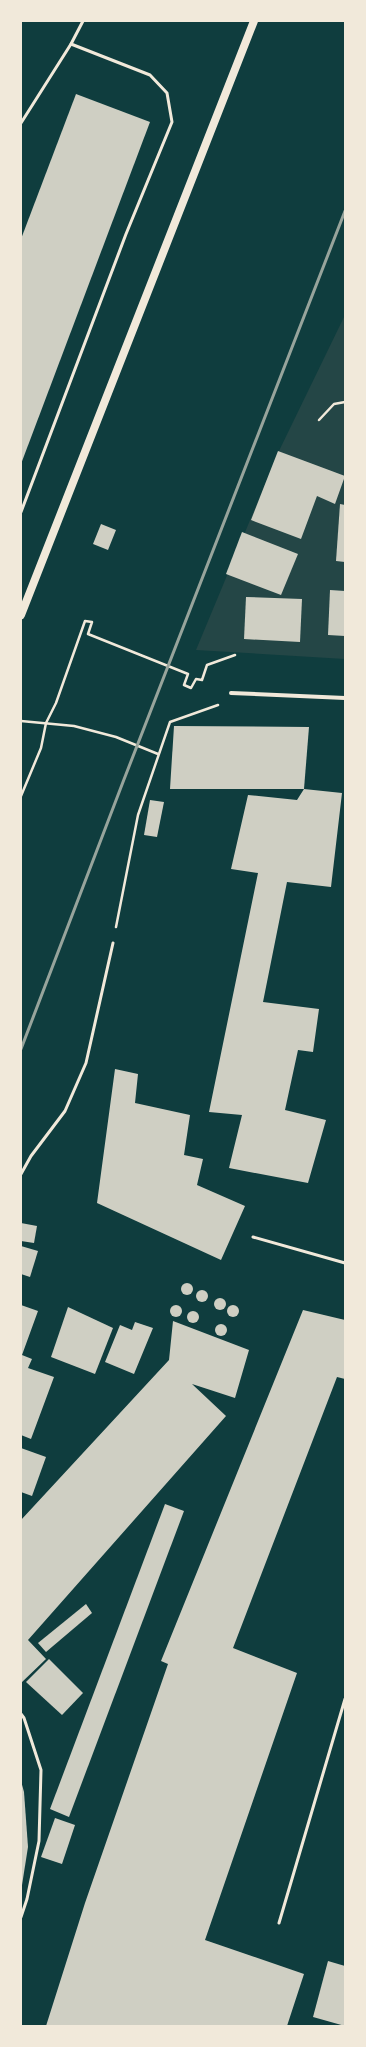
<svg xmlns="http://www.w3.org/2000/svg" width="366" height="2047" font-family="'Archivo Narrow',sans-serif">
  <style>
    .green { fill: #244646 }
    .building { fill: #cfcfc3 }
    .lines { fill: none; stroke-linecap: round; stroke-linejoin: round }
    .path { stroke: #f1e9da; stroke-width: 2.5 }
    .service { stroke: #f1e9da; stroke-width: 3 }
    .minor { stroke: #f1e9da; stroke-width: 4 }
    .secondary { stroke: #f1e9da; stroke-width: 8 }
    .rail { stroke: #97a49c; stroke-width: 3 }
  </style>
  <rect width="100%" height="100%" fill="#0f3d3e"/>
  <path class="green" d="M345,315V659L196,650L278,453Z"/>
  <g class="building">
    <path d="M76,94L150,122L21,464V239Z"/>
    <path d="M278,451L345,476L335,504L317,496L301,539L251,520Z"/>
    <path d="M340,504L345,505V562L336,561Z"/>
    <path d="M101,524L116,530L108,550L93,544Z"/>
    <path d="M242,532L298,554L281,595L226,574Z"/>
    <path d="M330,590L345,591V636L328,635Z"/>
    <path d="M246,597L302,599L300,642L244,639Z"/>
    <path d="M174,726L309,727L304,789H170Z"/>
    <path d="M304,789L342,793L331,887L287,882L263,1002L319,1009L313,1052L298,1050L285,1110L326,1120L308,1183L229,1168L242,1115L209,1112L258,873L231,869L248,795L297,800Z"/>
    <path d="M150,800L164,802L157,837L144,835Z"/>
    <path d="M115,1069L138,1074L135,1103L190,1115L184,1155L203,1159L197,1185L245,1206L221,1260L97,1203Z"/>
    <path d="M21,1223L37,1226L34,1243L21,1241Z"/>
    <path d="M21,1246L38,1251L30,1277L21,1274Z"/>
    <circle cx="187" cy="1289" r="6"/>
    <circle cx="202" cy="1296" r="6"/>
    <circle cx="220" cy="1304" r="6"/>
    <circle cx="176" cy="1311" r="6"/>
    <circle cx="233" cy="1311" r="6"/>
    <path d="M21,1305L38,1311L22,1355L32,1359L28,1368L54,1377L31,1439L21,1435Z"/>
    <path d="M68,1307L113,1328L95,1374L51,1357Z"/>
    <path d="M303,1310L345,1320V1379L337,1377L233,1648L297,1673L205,1940L304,1974L287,2026H46L85,1903L168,1664L161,1661Z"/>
    <circle cx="193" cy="1317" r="6"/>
    <path d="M173,1321L249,1350L235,1398L192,1384L226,1416L28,1640L46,1659L21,1683V1520L169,1360Z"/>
    <path d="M135,1322L153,1328L134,1374L105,1362L120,1325L132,1330Z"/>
    <circle cx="221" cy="1330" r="6"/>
    <path d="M21,1448L46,1457L32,1496L21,1492Z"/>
    <path d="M165,1504L184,1511L69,1817L50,1809Z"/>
    <path d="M86,1604L92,1613L46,1652L38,1643Z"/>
    <path d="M49,1659L83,1693L62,1715L26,1682Z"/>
    <path d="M21,1781L24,1792L28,1847L22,1885Z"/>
    <path d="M55,1818L75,1825L62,1864L41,1857Z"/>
    <path d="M328,1961L345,1966V2026L313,2017Z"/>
  </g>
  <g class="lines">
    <g class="path">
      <path d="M319,420L334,404L345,402"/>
      <path d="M21,721L74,726L116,737L158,754"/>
      <path d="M21,796L41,748L46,723L56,703L85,621L92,622L88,634L188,674L184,685L191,688L196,679L202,680L207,665L235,655"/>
      <path d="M116,927L138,815L170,722L218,705"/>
    </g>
    <g class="service">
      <path d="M21,123L71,44L83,21"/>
      <path d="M21,512L126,234L172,122L167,93L150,75L71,44"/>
      <path d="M21,1174L31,1156L65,1111L86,1063L113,943"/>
      <path d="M253,1237L345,1263"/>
      <path d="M21,1714L24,1718L41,1770L39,1841L27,1899L21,1917"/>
      <path d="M279,1923L345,1699"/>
    </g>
    <path class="minor" d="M231,693L345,698"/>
    <path class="secondary" d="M21,615L254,21"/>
    <path class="rail" d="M21,1049L123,782L345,211"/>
  </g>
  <rect width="366" height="2047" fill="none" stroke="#f1e9da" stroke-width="44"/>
</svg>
